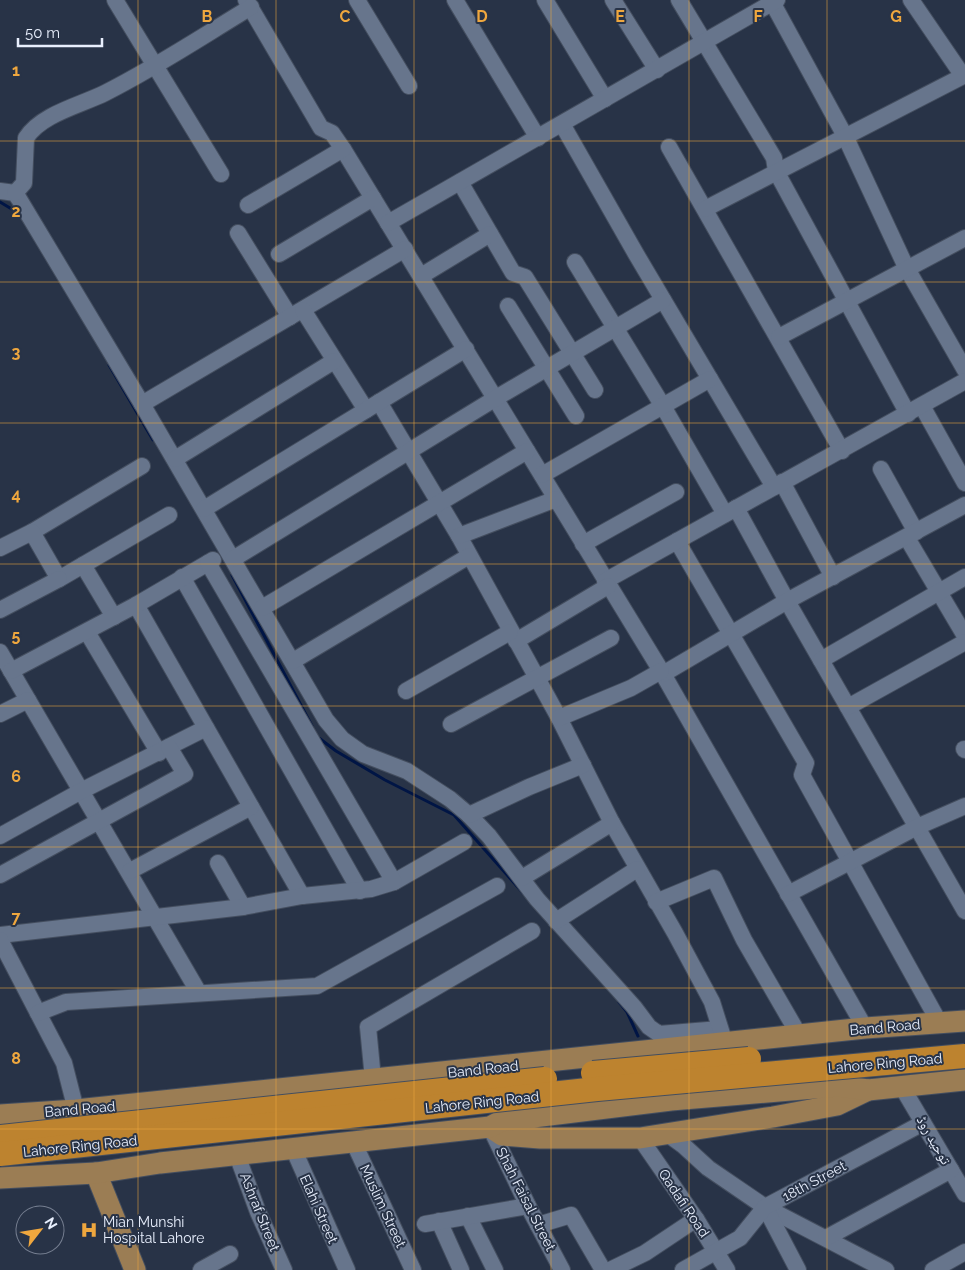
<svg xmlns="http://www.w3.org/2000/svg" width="965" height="1270" font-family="Raleway,'Noto Naskh Arabic',sans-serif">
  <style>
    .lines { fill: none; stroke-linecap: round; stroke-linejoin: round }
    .stream { stroke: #001545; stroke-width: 3 }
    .minor-casing { stroke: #444e5f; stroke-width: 18 }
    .major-casing { stroke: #444e5f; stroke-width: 23 }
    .minor { stroke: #67758c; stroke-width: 16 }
    .major { stroke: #9b7d54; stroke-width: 21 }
    .highway-bridge-casing { stroke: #444e5f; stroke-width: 26; stroke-linecap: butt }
    .highway-bridge { stroke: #bd832f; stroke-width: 24 }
    .grid { fill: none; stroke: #efa73e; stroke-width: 1; stroke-opacity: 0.55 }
    .labels { text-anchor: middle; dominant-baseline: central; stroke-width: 4; stroke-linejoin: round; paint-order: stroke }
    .street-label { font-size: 14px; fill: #e8effd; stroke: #283347 }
    .poi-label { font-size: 14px; fill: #e8effd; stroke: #283347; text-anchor: start }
    .grid-label { font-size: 16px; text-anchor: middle; font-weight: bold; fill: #efa73e; stroke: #283347; stroke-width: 4; stroke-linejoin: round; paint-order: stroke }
  </style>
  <rect width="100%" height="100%" fill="#283347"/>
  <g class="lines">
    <g class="stream">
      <path d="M0,202L20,214"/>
      <path d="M109,365L153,440"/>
      <path d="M232,575L312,726"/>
      <path d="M319,738L336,751L385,780L454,815L524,894"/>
      <path d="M619,1002L627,1012L638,1036"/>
    </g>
    <g class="minor-casing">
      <g id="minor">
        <path d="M115,0L221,174"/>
        <path d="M246,0L321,128L332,133L343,149L663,674L865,1028"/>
        <path d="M357,0L409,86"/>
        <path d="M455,0L538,138"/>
        <path d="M545,0L605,99"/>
        <path d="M613,0L657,70"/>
        <path d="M679,0L774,158L776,171L908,414"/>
        <path d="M772,2L845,136L906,267L965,370"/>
        <path d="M562,124L636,254L774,487"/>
        <path d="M669,147L842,451"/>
        <path d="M460,182L513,273L525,277L595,390"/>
        <path d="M0,191L15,193L19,199L142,404"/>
        <path d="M15,193L24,183L26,138C41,114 81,105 105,93C155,68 203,36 251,7"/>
        <path d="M248,205L343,149"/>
        <path d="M705,209L963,76L911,0"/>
        <path d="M388,223L777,0"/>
        <path d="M238,233L290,317"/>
        <path d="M405,249L142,404L326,720L342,739L363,754L407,771L450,799L469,815L489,836L537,899L634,1007L649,1027L659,1034L720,1029"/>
        <path d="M279,254L373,198"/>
        <path d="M575,262L664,408L725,514"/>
        <path d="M421,276L490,234"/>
        <path d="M508,306L576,416"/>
        <path d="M303,310L366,410"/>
        <path d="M779,337L965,238"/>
        <path d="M379,402L459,536L559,718L612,823L675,933L712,1002L723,1037"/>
        <path d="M922,406L965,483"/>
        <path d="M175,459L334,361"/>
        <path d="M881,469L916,532"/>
        <path d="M542,475L710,379"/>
        <path d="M782,482L833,577"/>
        <path d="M736,508L787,601L965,911"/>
        <path d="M204,509L466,349"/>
        <path d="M32,532L142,466"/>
        <path d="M459,536L556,499"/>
        <path d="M907,538L965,636"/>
        <path d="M677,541L806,763L802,775L939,1022"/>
        <path d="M583,544L676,492"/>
        <path d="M0,548L32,532L59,579L169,515"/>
        <path d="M233,559L496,398L663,300"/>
        <path d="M83,565L114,617"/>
        <path d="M182,577L360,891"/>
        <path d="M605,581L965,381"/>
        <path d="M136,605L302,896"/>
        <path d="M262,608L527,451"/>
        <path d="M0,610L59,579"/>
        <path d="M87,632L159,753"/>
        <path d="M516,641L608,586"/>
        <path d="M0,652L199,993"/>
        <path d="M821,660L965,577"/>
        <path d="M293,661L469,556"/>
        <path d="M11,671L136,605L213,560"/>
        <path d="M663,674L787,601L965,505"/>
        <path d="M406,691L510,632"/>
        <path d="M848,707L965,642"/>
        <path d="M0,714L28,700"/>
        <path d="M559,718L631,688L661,671"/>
        <path d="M451,724L611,638"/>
        <path d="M964,749L965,750"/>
        <path d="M469,815L529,787L583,765"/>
        <path d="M0,836L83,790L206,728"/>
        <path d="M218,863L243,907"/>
        <path d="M130,871L251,807"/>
        <path d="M0,875L185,774L169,747"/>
        <path d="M522,878L612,823"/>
        <path d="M394,882L464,842"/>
        <path d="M788,894L917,827L965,806"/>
        <path d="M656,902L714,878L744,940L799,1035"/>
        <path d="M556,921L637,869"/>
        <path d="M0,935L243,907L302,896L371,889L394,882L208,563"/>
        <path d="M0,940L64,1063L76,1110"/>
        <path d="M38,1013L66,1002L317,986L497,886"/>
        <path d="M373,1079L368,1027L532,931"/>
        <path d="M902,1087L965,1194"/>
        <path d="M490,1127L528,1206L562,1270"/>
        <path d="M666,1133L684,1146L708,1168L765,1207L886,1270"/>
        <path d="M640,1138L696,1219L727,1270"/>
        <path d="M353,1141L413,1270"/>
        <path d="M293,1148L347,1270"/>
        <path d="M237,1155L258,1212L284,1270"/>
        <path d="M765,1207L798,1270"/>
        <path d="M468,1216L495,1270"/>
        <path d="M439,1221L461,1270"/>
        <path d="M425,1224L528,1206"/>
        <path d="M538,1225L571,1215L603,1270"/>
        <path d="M826,1238L951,1170"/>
        <path d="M201,1270L230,1254"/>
        <path d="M610,1270L645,1253L696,1219"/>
        <path d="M683,1270L740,1238L765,1207L923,1123"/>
        <path d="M933,1270L965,1252"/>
      </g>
    </g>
    <g class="major-casing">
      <g id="major">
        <path d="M0,1115L76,1110L865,1028L965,1021"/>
        <path d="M490,1127L502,1135L540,1138H640L773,1117L837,1105L868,1090"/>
        <path d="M96,1173L135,1270"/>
        <path d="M0,1178L96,1173L160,1163L490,1127L501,1121L671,1100L838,1086L868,1090L965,1080"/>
      </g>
    </g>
    <use href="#minor" class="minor"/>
    <use href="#major" class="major"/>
    <g class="highway-bridge-casing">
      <g id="highway-bridge">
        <path d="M593,1073L749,1059"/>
        <path d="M0,1137L545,1079"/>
        <path d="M0,1154L597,1089L965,1056"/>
      </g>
    </g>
    <use href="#highway-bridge" class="highway-bridge"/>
  </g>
  <path class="grid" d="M138,0V1270M276,0V1270M414,0V1270M551,0V1270M689,0V1270M827,0V1270M0,141H965M0,282H965M0,423H965M0,564H965M0,706H965M0,847H965M0,988H965M0,1129H965"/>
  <defs>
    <g id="hospital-bare" transform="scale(1.35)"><path d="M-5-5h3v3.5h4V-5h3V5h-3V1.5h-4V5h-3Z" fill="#efa73e" stroke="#283347" stroke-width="2.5" paint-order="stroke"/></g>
  </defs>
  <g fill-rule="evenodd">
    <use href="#hospital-bare" x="89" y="1230"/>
  </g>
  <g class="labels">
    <g class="street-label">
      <text transform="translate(885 1027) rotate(-5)">Band Road</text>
      <text transform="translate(885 1063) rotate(-5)">Lahore Ring Road</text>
      <text transform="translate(483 1069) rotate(-6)">Band Road</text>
      <text transform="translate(482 1102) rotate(-6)">Lahore Ring Road</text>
      <text transform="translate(80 1109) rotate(-5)">Band Road</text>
      <text transform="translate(934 1140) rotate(60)">توحید روڈ</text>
      <text transform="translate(80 1146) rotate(-6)">Lahore Ring Road</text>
      <text transform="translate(814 1181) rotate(-28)">18th Street</text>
      <text transform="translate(526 1199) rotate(63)">Shah Faisal Street</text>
      <text transform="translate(684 1203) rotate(56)">Qadafi Road</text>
      <text transform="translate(383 1206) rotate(65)">Muslim Street</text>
      <text transform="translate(319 1209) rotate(66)">Elahi Street</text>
      <text transform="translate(260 1212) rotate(68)">Ashraf Street</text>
    </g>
    <g class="poi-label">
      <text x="103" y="1222">Mian Munshi<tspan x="103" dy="16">Hospital Lahore</tspan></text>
    </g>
  </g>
  <g class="grid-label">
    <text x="207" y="22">B</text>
    <text x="345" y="22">C</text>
    <text x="482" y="22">D</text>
    <text x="620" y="22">E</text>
    <text x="758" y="22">F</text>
    <text x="896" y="22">G</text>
    <text x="16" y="76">1</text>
    <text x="16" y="217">2</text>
    <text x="16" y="358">3</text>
    <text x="16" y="500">4</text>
    <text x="16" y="641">5</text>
    <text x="16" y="782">6</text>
    <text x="16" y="923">7</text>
    <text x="16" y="1064">8</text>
  </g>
  <g transform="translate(40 1230) rotate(59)"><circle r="24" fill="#283347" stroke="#757e90"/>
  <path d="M0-4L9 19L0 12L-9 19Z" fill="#efa73e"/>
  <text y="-8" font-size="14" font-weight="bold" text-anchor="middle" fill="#e8effd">N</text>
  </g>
  <path d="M18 38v8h84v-8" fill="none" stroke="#e8effd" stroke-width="2.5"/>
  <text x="25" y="38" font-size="15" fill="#e8effd" stroke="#283347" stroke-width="4" paint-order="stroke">50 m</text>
</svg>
